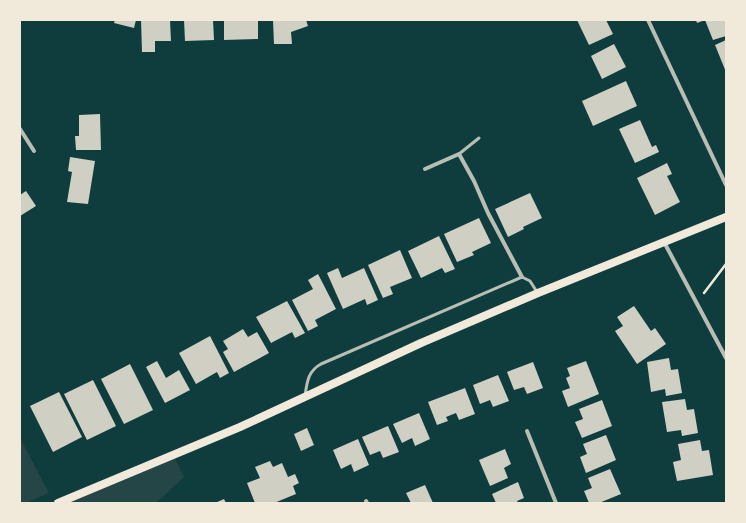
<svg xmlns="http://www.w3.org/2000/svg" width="746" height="523" font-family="Commissioner,sans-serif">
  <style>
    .green { fill: #244646 }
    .building { fill: #cfcfc3 }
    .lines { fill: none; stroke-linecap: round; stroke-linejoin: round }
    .path { stroke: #f1e9da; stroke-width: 2.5 }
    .service { stroke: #b8beb3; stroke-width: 3 }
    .minor { stroke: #b8beb3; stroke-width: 4 }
    .secondary { stroke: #f1e9da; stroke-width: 8 }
  </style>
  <rect width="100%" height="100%" fill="#0f3d3e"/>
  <g class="green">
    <path d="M20,438L49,493L26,503H20Z"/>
    <path d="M173,454L184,477L156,503H58Z"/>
  </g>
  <g class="building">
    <path d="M115,20H136L134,28L114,23Z"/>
    <path d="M141,20H170L171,41H155V52H142Z"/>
    <path d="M184,20H213L214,40L185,41Z"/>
    <path d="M224,20H258V39L224,40Z"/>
    <path d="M273,20H306L308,26L291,32L292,44H274Z"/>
    <path d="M577,20H606L613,34L589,45Z"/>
    <path d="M696,20H726V36L713,40L705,20L697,23Z"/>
    <path d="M726,40V72L715,45Z"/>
    <path d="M614,44L626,67L602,79L591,56Z"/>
    <path d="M626,81L637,106L593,126L582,101Z"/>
    <path d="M100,114L101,150H76L75,136H79V115Z"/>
    <path d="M640,120L652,147L656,145L659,152L635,163L619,129Z"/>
    <path d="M70,157L95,161L88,204L67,202L72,172L68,171Z"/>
    <path d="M667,163L672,174L667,176L680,202L655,215L637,178Z"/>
    <path d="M26,191L36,206L20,216V195Z"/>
    <path d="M530,193L542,218L523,227L524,229L508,237L495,209Z"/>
    <path d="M479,218L491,243L472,252L474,255L457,262L444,234Z"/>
    <path d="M439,236L455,269L445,273L442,268L421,278L408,251Z"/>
    <path d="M400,250L412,278L390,287L393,294L383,298L368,265Z"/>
    <path d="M338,268L342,278L364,268L378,300L367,305L365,299L343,309L327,273Z"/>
    <path d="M318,274L336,309L315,320L318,326L308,331L292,300L313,289L308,280Z"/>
    <path d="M287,301L305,333L295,338L292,332L271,343L256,317Z"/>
    <path d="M634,306L651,331L655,328L666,344L637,364L615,331L623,326L617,317Z"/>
    <path d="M243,329L248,337L257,332L269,353L234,372L223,352L228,349L223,341Z"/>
    <path d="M210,336L229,373L220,378L217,372L196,384L179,353Z"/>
    <path d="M669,358L671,370L678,369L682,393L666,396L665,389L651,392L647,362Z"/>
    <path d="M157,361L166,378L179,370L190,390L165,403L146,367Z"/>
    <path d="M586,361L599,394L568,407L562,391L570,388L566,378L570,376L567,368Z"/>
    <path d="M533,362L543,388L527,394L524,387L514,390L507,372Z"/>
    <path d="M130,364L153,410L124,424L101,379Z"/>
    <path d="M498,375L509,401L493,407L490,400L480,404L473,385Z"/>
    <path d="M93,380L116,426L87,440L64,394Z"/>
    <path d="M465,388L475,414L459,420L456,413L446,417L448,421L437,425L428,402Z"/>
    <path d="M59,392L82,437L53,452L30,406Z"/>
    <path d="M685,399L687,410L694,409L698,433L682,436L681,430L667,432L662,402Z"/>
    <path d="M602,400L612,426L582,438L575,422L583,419L579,409Z"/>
    <path d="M419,413L430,439L415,446L412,438L402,443L393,424Z"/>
    <path d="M388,426L399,452L383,458L380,451L370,455L362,437Z"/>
    <path d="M307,428L314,445L301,451L294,434Z"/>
    <path d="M606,435L616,460L586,473L580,457L587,454L583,444Z"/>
    <path d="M358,439L369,465L354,472L351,464L341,469L333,450Z"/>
    <path d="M700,440L702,451L709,450L713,475L677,481L673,462L681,460L678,444Z"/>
    <path d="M505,449L511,464L504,468L508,478L490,486L479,460Z"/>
    <path d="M270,461L273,467L282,463L288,477L295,474L299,483L293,486L296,494L274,503H255L247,483L260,478L255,467Z"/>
    <path d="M610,469L621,494L599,503H589L584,491L592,488L588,478Z"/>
    <path d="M518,482L524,498L517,501L518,503H496L492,494Z"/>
    <path d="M425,485L433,503H411L406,493Z"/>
    <path d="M224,499L226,503H215Z"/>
  </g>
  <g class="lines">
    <path class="path" d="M704,293L726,264"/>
    <g class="service">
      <path d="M459,154L479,138"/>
      <path d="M305,396C307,382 308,371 321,364L522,277L530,281L537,292"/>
    </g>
    <g class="minor">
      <path d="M648,20L726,185"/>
      <path d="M20,129L34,151"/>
      <path d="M425,169L459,154L474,181L488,213L522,277"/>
      <path d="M664,242L726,358"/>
      <path d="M527,431L556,503"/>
      <path d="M366,501L367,503"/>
    </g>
    <path class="secondary" d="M58,503L240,427L421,343L538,293L726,217"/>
  </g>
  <rect width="746" height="523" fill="none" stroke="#f1e9da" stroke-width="42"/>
</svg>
